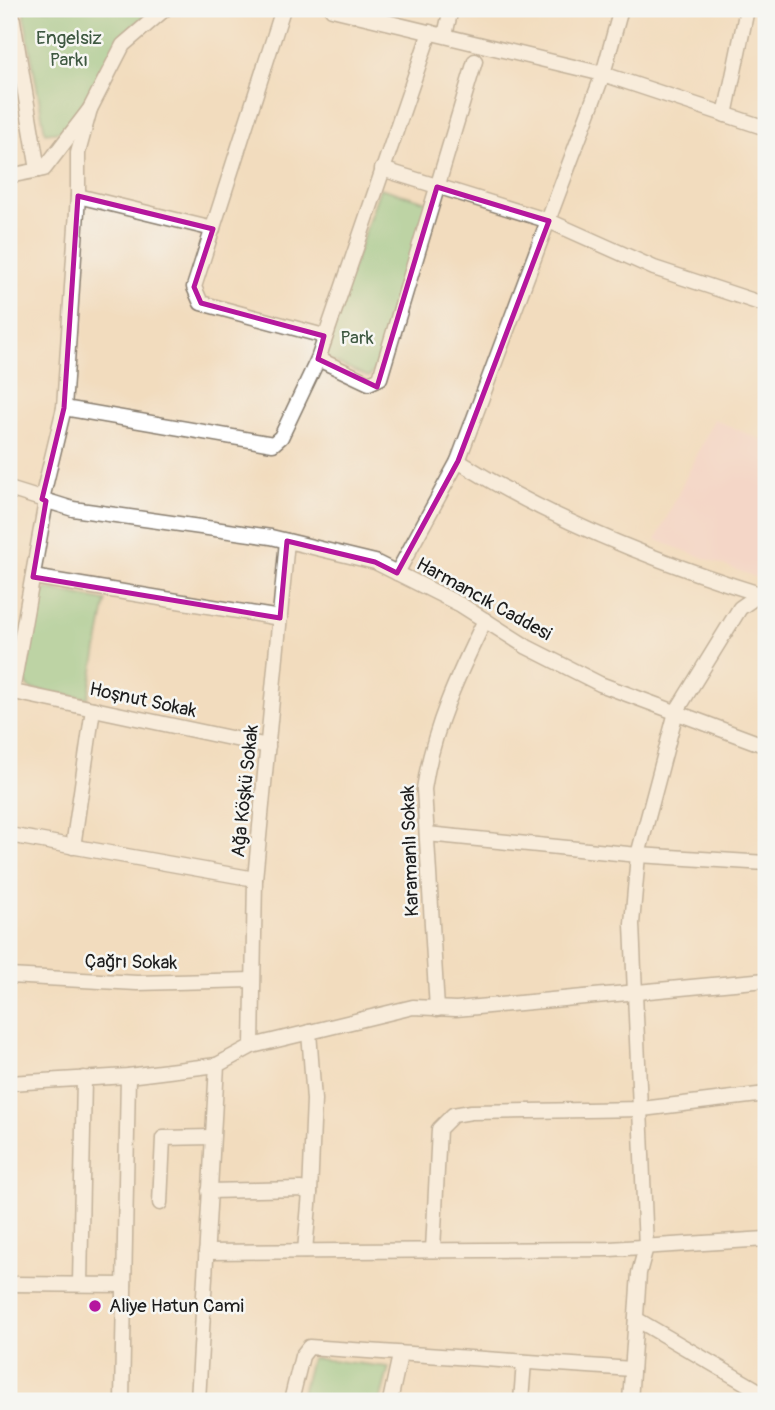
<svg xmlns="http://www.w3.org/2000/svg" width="775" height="1410" font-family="Pangolin,sans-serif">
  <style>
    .built { fill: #f7cfd2 }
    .green { fill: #7cc886; stroke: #4c7251; stroke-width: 2 }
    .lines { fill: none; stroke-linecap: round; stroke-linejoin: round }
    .minor-casing { stroke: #877c6d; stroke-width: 17 }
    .minor { stroke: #fff; stroke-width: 14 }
    .marked { fill: none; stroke: #b5179e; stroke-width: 5; stroke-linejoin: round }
    .poi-dot { fill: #b5179e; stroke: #f6f6f2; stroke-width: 2.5 }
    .labels { text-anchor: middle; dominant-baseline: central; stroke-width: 5; stroke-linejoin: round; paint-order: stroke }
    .park-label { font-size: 19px; fill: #3e5841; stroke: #f6f6f2 }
    .street-label { font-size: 19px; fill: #1c1c1c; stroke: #f6f6f2 }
    .poi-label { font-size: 19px; fill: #1c1c1c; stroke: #f6f6f2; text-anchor: start }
  </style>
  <rect width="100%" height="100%" fill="#f6f6f2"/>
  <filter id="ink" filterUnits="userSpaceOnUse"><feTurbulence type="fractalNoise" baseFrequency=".0143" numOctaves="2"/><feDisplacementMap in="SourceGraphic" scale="14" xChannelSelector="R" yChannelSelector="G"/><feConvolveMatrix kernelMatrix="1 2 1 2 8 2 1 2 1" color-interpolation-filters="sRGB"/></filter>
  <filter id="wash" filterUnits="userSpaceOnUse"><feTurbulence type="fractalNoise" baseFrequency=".00686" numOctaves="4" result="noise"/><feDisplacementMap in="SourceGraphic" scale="28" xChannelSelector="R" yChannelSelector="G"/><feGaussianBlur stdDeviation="1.57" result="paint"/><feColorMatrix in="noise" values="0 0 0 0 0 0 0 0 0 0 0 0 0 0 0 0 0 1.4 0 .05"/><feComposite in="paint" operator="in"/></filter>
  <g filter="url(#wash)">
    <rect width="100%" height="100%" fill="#f2dcbe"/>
    <path class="built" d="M714,419L766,442V581L656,540Z"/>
    <g class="green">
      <path d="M23,9H153L122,36L76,115L61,131L45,133Z"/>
      <path d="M380,188L428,202L374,371L369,377L327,359L325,349Z"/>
      <path d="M47,589L106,601L88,698L30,689L25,680L40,593Z"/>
      <path d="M311,1358L389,1367L380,1401H300Z"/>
    </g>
  </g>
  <g filter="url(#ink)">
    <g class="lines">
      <g class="minor-casing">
        <g id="minor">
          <path d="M11,9L38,170"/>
          <path d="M283,9L194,287L201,303L324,336"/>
          <path d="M332,9L603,74L766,128"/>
          <path d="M445,35L451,9"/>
          <path d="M725,115L747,9"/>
          <path d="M382,169L549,221L654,268L766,305"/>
          <path d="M9,176L44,169L90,109L123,45L165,9"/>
          <path d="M78,196L213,229"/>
          <path d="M318,359L369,383L380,378L475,61"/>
          <path d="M64,408L273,444L281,437L318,359L430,32"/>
          <path d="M458,461C553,521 659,563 766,596"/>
          <path d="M9,489L73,509L271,537L375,562L461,605L527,647L600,684L766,746"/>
          <path d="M42,499L64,408L78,196V153L90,109"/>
          <path d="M397,573L458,461L603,74L621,9"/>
          <path d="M33,577L280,618"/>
          <path d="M9,691L268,746"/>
          <path d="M12,692L46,501"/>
          <path d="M427,834L638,855L766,863"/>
          <path d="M9,835L255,879"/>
          <path d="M73,847L93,709"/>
          <path d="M9,976L137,983L252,980"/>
          <path d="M437,1009L424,789C433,728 458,675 485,620"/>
          <path d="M309,1032L314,1100L310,1193"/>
          <path d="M252,1046L255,879L287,541"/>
          <path d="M9,1083L128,1076L217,1065"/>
          <path d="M209,1191L301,1189L310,1193L305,1251"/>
          <path d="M160,1203L163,1138L211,1137"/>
          <path d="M433,1250L439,1129L453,1115L471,1112L642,1109L766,1094"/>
          <path d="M206,1252L610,1249L766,1239"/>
          <path d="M9,1284L124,1285"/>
          <path d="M80,1284L84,1078"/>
          <path d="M636,1319L766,1395"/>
          <path d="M122,1401L128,1076"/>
          <path d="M198,1401L217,1065L252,1046L413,1007L456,1009L766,980"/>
          <path d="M291,1401L302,1356L309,1347L632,1369"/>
          <path d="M390,1401L400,1355"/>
          <path d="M521,1401L524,1362"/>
          <path d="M630,1401L639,1273L646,1247L632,924L638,855L676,712L740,608L760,594"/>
        </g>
      </g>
      <use href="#minor" class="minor"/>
    </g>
  </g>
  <path d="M0 0H775V1410H0ZM437,187L549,221L458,461L397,573L375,562L287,541L280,618L33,577L46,501L42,499L64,408L78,196L213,229L194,287L201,303L324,336L318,359L377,387Z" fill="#f2dcbe" fill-opacity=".55" fill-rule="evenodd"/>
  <path class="marked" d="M437,187L549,221L458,461L397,573L375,562L287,541L280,618L33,577L46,501L42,499L64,408L78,196L213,229L194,287L201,303L324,336L318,359L377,387Z"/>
  <circle class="poi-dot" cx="95" cy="1306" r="7"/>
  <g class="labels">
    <g class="park-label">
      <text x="69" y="38">Engelsiz<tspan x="69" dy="22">Parkı</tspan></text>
      <text x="357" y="338">Park</text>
    </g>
    <g class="street-label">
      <text transform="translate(484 599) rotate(29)">Harmancık Caddesi</text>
      <text transform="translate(143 700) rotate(12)">Hoşnut Sokak</text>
      <text transform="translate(245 791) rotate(-84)">Ağa Köşkü Sokak</text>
      <text transform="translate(410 851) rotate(-92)">Karamanlı Sokak</text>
      <text transform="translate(131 962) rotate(1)">Çağrı Sokak</text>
    </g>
    <g class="poi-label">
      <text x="109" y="1306">Aliye Hatun Cami</text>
    </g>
  </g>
  <rect width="775" height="1410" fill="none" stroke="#f6f6f2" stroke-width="35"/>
</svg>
